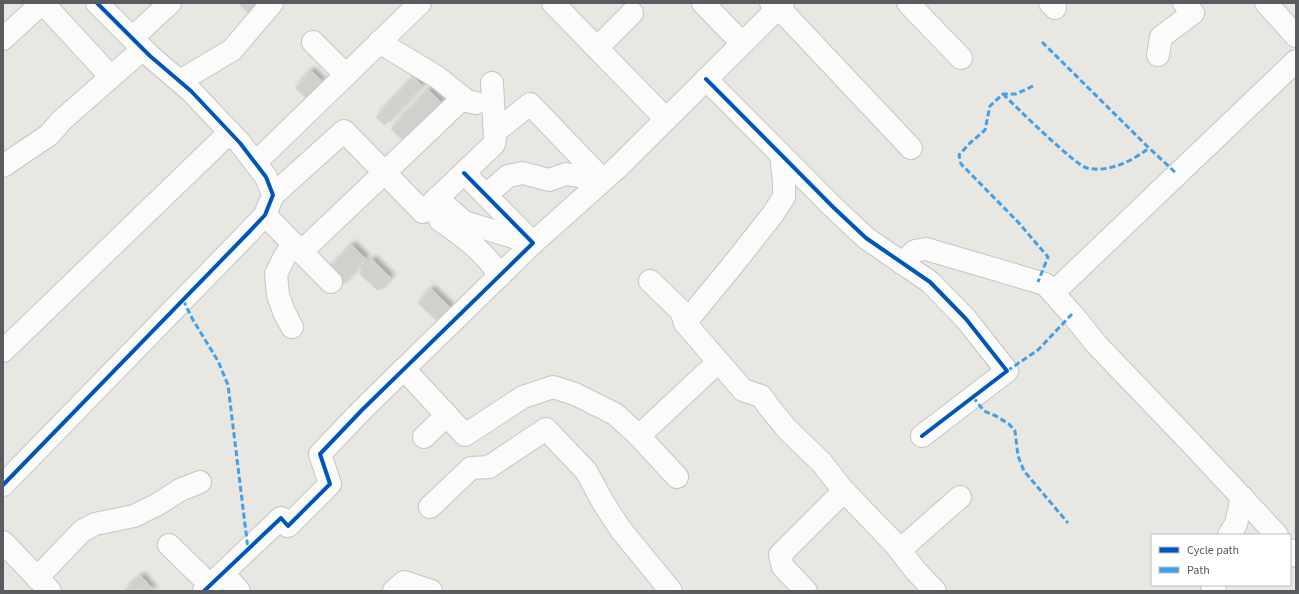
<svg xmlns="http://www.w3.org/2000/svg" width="1299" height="594" font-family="'Source Sans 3',sans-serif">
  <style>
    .building { fill: #d1d0cd; stroke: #d8d5d1; filter: url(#shadow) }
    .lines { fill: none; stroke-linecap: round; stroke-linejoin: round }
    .street-casing { stroke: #c5c5c4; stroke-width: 24 }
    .street { stroke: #fcfbfb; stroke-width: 22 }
    .quiet { stroke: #42a1e6; stroke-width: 3; stroke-dasharray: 6 3; stroke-linecap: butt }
    .cycleway-casing { stroke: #fff; stroke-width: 6 }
    .cycleway { stroke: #0057b8; stroke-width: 4 }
  </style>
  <defs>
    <filter id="shadow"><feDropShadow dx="3.5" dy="-3.5" stdDeviation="2" flood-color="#0004"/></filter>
  </defs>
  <rect width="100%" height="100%" fill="#e9e7e2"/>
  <g class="building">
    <path d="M238,3H266L252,17Z"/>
    <path d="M311,71L322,81L306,98L295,88Z"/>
    <path d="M414,77L422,86L384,125L376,117Z"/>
    <path d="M428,90L443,104L406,143L391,129Z"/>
    <path d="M352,245L366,259L340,286L326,272Z"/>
    <path d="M372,259L391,278L378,291L359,273Z"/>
    <path d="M431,289L451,308L438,322L418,303Z"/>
    <path d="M141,576L154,591H124Z"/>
  </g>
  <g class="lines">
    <g class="street-casing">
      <g id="street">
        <path d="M43,3L111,77"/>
        <path d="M553,3L666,119"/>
        <path d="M703,3L742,43"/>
        <path d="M771,3L778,7L911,148"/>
        <path d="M908,3L961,58"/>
        <path d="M1050,3L1055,8"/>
        <path d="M1266,3L1296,36"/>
        <path d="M132,38L170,3"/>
        <path d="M3,39L42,3"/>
        <path d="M313,42L346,75"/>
        <path d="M379,42L437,77L467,101L476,103"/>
        <path d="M597,48L632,13"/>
        <path d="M1158,55L1161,37L1193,13L1184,3"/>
        <path d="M706,79L833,207L866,238L930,282L966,319L1007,371L922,436"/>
        <path d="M180,81L232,50L272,3"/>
        <path d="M495,132L530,104L603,180"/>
        <path d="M255,163L420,3"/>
        <path d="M3,166L49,135L62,120L143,49"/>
        <path d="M273,195L344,131L423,212L494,144L495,138L492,83"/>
        <path d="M486,195L508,176L523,173L549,180L566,174L603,180"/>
        <path d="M437,198L464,222L533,243L618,167L783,3"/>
        <path d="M265,215L331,282"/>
        <path d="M440,220C463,236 485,252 500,276"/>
        <path d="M301,252L463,98"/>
        <path d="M902,263L915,251L926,249L1045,284L1072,314L1097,345L1192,444L1277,535"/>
        <path d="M650,281L681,311L685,323L743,390L761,396L769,407L787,429L822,463L846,494"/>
        <path d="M1053,293L1296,61"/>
        <path d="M685,323L732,266L773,214L784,197V182L781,154"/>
        <path d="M292,327L284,312L278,295L276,274L284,258L293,244"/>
        <path d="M3,351L230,132"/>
        <path d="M404,369L465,435L523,397L553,387L575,394L615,414L639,436L677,477"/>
        <path d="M639,436L718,362"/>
        <path d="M424,437L447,415"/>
        <path d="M3,485L250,231L265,215L273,195L266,177L240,143L191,91L150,56L97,3"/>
        <path d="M430,507L471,468L489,467L546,429L586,471L604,504L621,530L671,591"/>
        <path d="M1229,535L1236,524L1242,497"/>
        <path d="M3,542L50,591"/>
        <path d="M169,545L210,585"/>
        <path d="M900,550L960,497"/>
        <path d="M1290,550L1296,556"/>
        <path d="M223,573L239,591"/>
        <path d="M37,578L82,531L95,524L134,516L158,504L180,490L200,482"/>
        <path d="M1212,585L1213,588L1215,591"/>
        <path d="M204,591L281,518L288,526L330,484L320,454L362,410L533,243L464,173"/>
        <path d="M394,591L404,582L431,591"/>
        <path d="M806,591L783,567L780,555L844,491L895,544L915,570L935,591"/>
      </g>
    </g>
    <use href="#street" class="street"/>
    <g class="quiet">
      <path d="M1042,42L1147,146L1177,174"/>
      <path d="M1033,86L1016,94H1003L990,106L985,130L970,143L959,155L961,164L1018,222L1048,257L1038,282"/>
      <path d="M1003,94C1015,106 1076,166 1087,168C1109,173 1132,161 1149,148"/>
      <path d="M183,300L193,320L218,361L228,385L248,549"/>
      <path d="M1007,371L1038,350L1072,314"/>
      <path d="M973,397L984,411L996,416L1009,424L1015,431L1018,456L1024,471L1068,523"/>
    </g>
    <g class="cycleway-casing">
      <g id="cycleway">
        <path d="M706,79L833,207L866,238L930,282L966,319L1007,371L922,436"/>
        <path d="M3,485L250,231L265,215L273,195L266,177L240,143L191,91L150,56L97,3"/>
        <path d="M204,591L281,518L288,526L330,484L320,454L362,410L533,243L464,173"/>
      </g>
    </g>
    <use href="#cycleway" class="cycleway"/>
  </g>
  <rect width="1299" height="594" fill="none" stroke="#585c60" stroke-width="8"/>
  <rect x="1151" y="534" width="140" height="52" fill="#ffffff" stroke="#bcbebf"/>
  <rect x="1159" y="547" width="20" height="6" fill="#0057b8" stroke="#bcbebf"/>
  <text x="1187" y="554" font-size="12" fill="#585c60">Cycle path</text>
  <rect x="1159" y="567" width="20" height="6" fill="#42a1e6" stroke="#bcbebf"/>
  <text x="1187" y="574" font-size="12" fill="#585c60">Path</text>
</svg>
